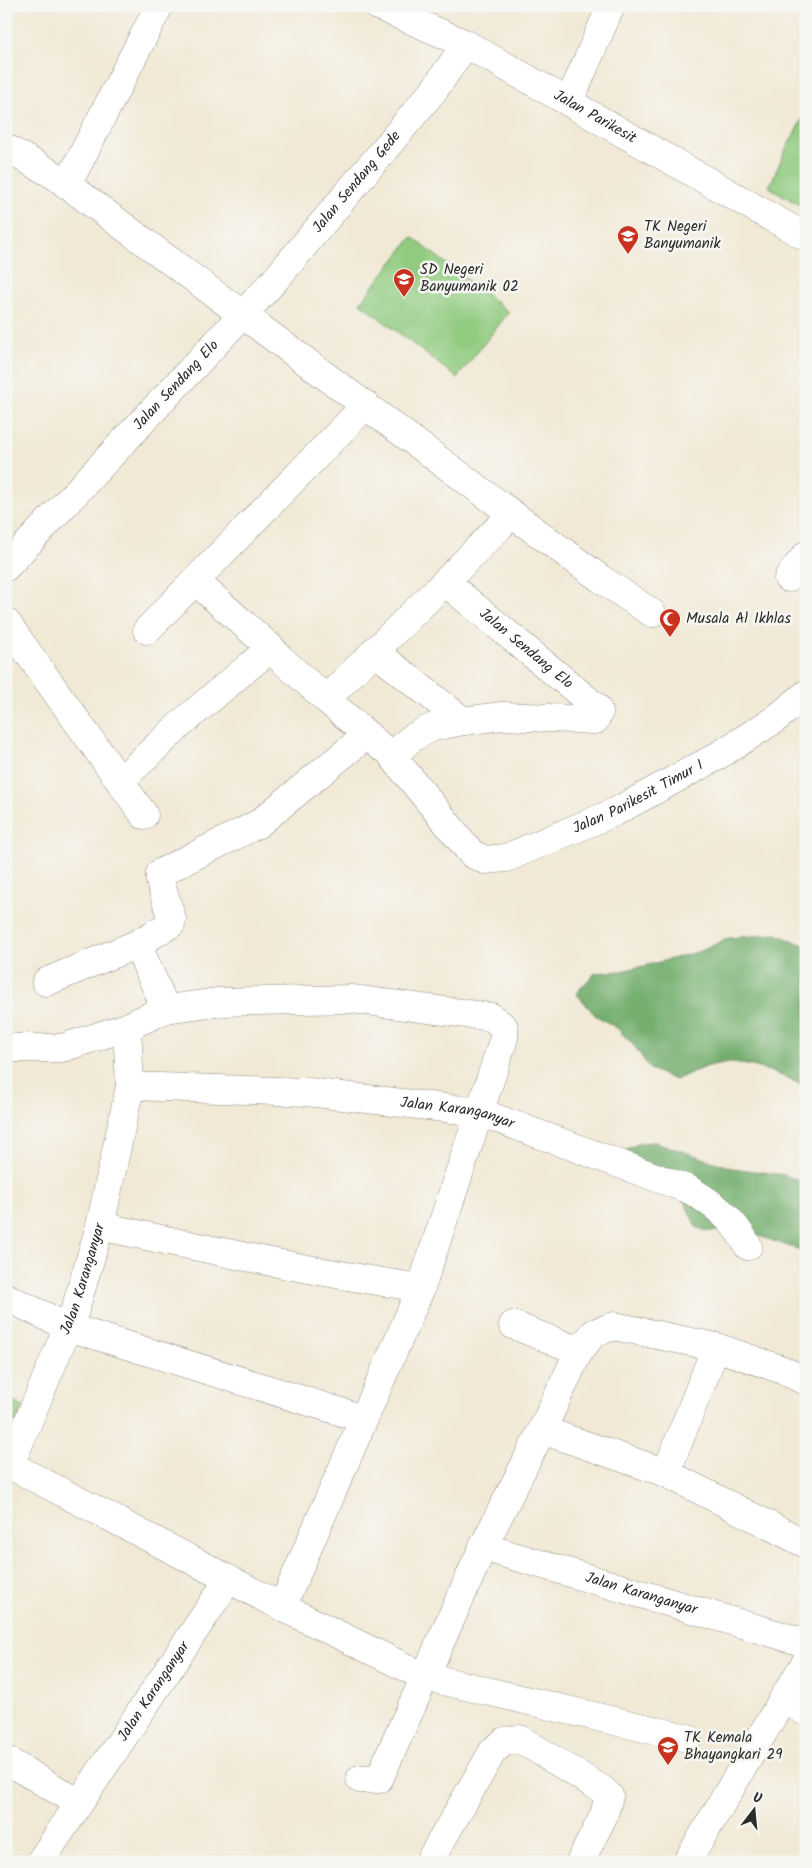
<svg xmlns="http://www.w3.org/2000/svg" width="812" height="1868" font-family="Kalam,sans-serif">
  <style>
    .green { fill: #90cb7f; stroke: #5e7b55 }
    .forest { fill: #74af6e; stroke: #506d4c }
    .lines { fill: none; stroke-linecap: round; stroke-linejoin: round }
    .minor-casing { stroke: #8e8a80; stroke-width: 29 }
    .minor { stroke: #fff; stroke-width: 28 }
    .labels { text-anchor: middle; dominant-baseline: central; stroke-width: 5; stroke-linejoin: round; paint-order: stroke }
    .street-label { font-size: 15px; fill: #2b2b2b; stroke: #f6f6f2 }
    .poi-label { font-size: 15px; fill: #2b2b2b; stroke: #f6f6f2; text-anchor: start }
  </style>
  <rect width="100%" height="100%" fill="#f6f6f2"/>
  <filter id="ink" filterUnits="userSpaceOnUse"><feTurbulence type="fractalNoise" baseFrequency=".02" numOctaves="2"/><feDisplacementMap in="SourceGraphic" scale="10" xChannelSelector="R" yChannelSelector="G"/><feConvolveMatrix kernelMatrix="1 2 1 2 8 2 1 2 1" color-interpolation-filters="sRGB"/></filter>
  <filter id="wash" filterUnits="userSpaceOnUse"><feTurbulence type="fractalNoise" baseFrequency=".0096" numOctaves="4" result="noise"/><feDisplacementMap in="SourceGraphic" scale="20" xChannelSelector="R" yChannelSelector="G"/><feGaussianBlur stdDeviation="1.12" result="paint"/><feColorMatrix in="noise" values="0 0 0 0 0 0 0 0 0 0 0 0 0 0 0 0 0 1.4 0 .05"/><feComposite in="paint" operator="in"/></filter>
  <g filter="url(#wash)">
    <rect width="100%" height="100%" fill="#f1e9d5"/>
    <g class="green">
      <path d="M806,112V209L769,187L786,149Z"/>
      <path d="M412,237L509,312L457,378L360,303Z"/>
      <path d="M6,1398L24,1407L6,1439Z"/>
    </g>
    <g class="forest">
      <path d="M776,934L806,946V1087C785,1076 751,1062 727,1063C710,1063 691,1073 675,1080L650,1069L635,1047L617,1028L595,1015L576,993L595,973L621,971L648,965L701,951L729,938Z"/>
      <path d="M655,1142L732,1168L785,1175L806,1183V1252L747,1232L707,1231L696,1227L684,1201L623,1163L627,1149L640,1143Z"/>
    </g>
  </g>
  <g filter="url(#ink)">
    <g class="lines">
      <g class="minor-casing">
        <g id="minor">
          <path id="s1" d="M378,6L466,44L806,237"/>
          <path d="M569,102L611,6"/>
          <path d="M6,148L54,175L512,514L601,579L652,613"/>
          <path d="M67,185L159,6"/>
          <path id="s2" d="M6,567L275,280L434,90L466,44"/>
          <path d="M788,578L806,555"/>
          <path id="s3" d="M445,582L596,707L599,712L595,720L502,716L463,721L433,727L412,738L392,756L472,854L485,860L506,858L615,812L716,757L774,720L806,694"/>
          <path d="M6,622L144,815"/>
          <path d="M147,630L366,405"/>
          <path d="M271,648L280,658L326,699L445,582L512,514"/>
          <path d="M374,651L463,721"/>
          <path d="M326,699L381,747"/>
          <path d="M120,781L184,721L271,648L195,581"/>
          <path d="M46,982L137,944"/>
          <path d="M166,1009L137,944L171,924L172,919L160,881V873L258,824L367,735"/>
          <path d="M6,1048H62L127,1027L166,1009L217,1002L352,999L491,1017L504,1027V1038L421,1288L282,1607"/>
          <path id="s4" d="M130,1086L308,1092L479,1112L690,1190C717,1206 732,1218 748,1246"/>
          <path d="M100,1226C206,1249 313,1272 421,1288"/>
          <path d="M6,1297L68,1327L364,1419"/>
          <path d="M513,1325L579,1351"/>
          <path d="M542,1430L666,1473L716,1347"/>
          <path d="M6,1463L282,1607L423,1676L687,1738"/>
          <path id="s5" d="M10,1465L75,1310L100,1226L130,1086L127,1027"/>
          <path d="M666,1473L806,1544"/>
          <path id="s6" d="M483,1547L799,1641"/>
          <path d="M783,1699L806,1662"/>
          <path d="M6,1760L79,1803"/>
          <path d="M360,1779H379L483,1547L542,1430L579,1351L594,1333L614,1326L716,1347L780,1369L806,1381"/>
          <path id="s7" d="M40,1862L229,1579"/>
          <path d="M429,1862L493,1751L505,1741L520,1739L603,1790L609,1796L604,1815L580,1862"/>
          <path d="M687,1862L783,1699L806,1712"/>
        </g>
      </g>
      <use href="#minor" class="minor"/>
    </g>
  </g>
  <defs>
    <g id="school-pin" transform="scale(1.125)"><path d="M0 17L-7.5 6A9.5 9.5 0 1 1 7.5 6Z" fill="#c8321e" stroke="#f6f6f2"/><path d="M0-5L7-2L0 1L-7-2ZM-4 1L0 2.5L4 1V4Q0 6-4 4Z" fill="#fff"/></g>
    <g id="mosque-pin" transform="scale(1.125)"><path d="M0 17L-7.5 6A9.5 9.5 0 1 1 7.5 6Z" fill="#c8321e" stroke="#f6f6f2"/><path d="M3.5-4.9A6 6 0 1 0 3.5 4.9A5 5 0 1 1 3.5-4.9Z" fill="#fff"/></g>
  </defs>
  <g fill-rule="evenodd">
    <use href="#school-pin" x="628" y="236"/>
    <use href="#school-pin" x="404" y="279"/>
    <use href="#mosque-pin" x="670" y="619"/>
    <use href="#school-pin" x="668" y="1747"/>
  </g>
  <g class="labels">
    <g class="street-label">
      <text stroke="none"><textPath href="#s1" startOffset="244">Jalan Parikesit</textPath></text>
      <text stroke="none"><textPath href="#s2" startOffset="521">Jalan Sendang Gede</textPath></text>
      <text stroke="none"><textPath href="#s2" startOffset="249">Jalan Sendang Elo</textPath></text>
      <text stroke="none"><textPath href="#s3" startOffset="105">Jalan Sendang Elo</textPath></text>
      <text stroke="none"><textPath href="#s3" startOffset="732">Jalan Parikesit Timur I</textPath></text>
      <text stroke="none"><textPath href="#s4" startOffset="329">Jalan Karanganyar</textPath></text>
      <text stroke="none"><textPath href="#s5" startOffset="200">Jalan Karanganyar</textPath></text>
      <text stroke="none"><textPath href="#s6" startOffset="165">Jalan Karanganyar</textPath></text>
      <text stroke="none"><textPath href="#s7" startOffset="205">Jalan Karanganyar</textPath></text>
    </g>
    <g class="poi-label">
      <text x="644" y="227">TK Negeri<tspan x="644" dy="17">Banyumanik</tspan></text>
      <text x="420" y="270">SD Negeri<tspan x="420" dy="17">Banyumanik 02</tspan></text>
      <text x="686" y="619">Musala Al Ikhlas</text>
      <text x="684" y="1738">TK Kemala<tspan x="684" dy="17">Bhayangkari 29</tspan></text>
    </g>
  </g>
  <rect width="812" height="1868" fill="none" stroke="#f6f6f2" stroke-width="25"/>
  <g transform="translate(754 1810) rotate(16)" stroke="#f6f6f2" stroke-width="4" paint-order="stroke">
  <path d="M0-4L9 19L0 12L-9 19Z" fill="#2b2b2b"/>
  <text y="-8" font-size="14" font-weight="bold" text-anchor="middle" fill="#2b2b2b">U</text>
  </g>
</svg>
